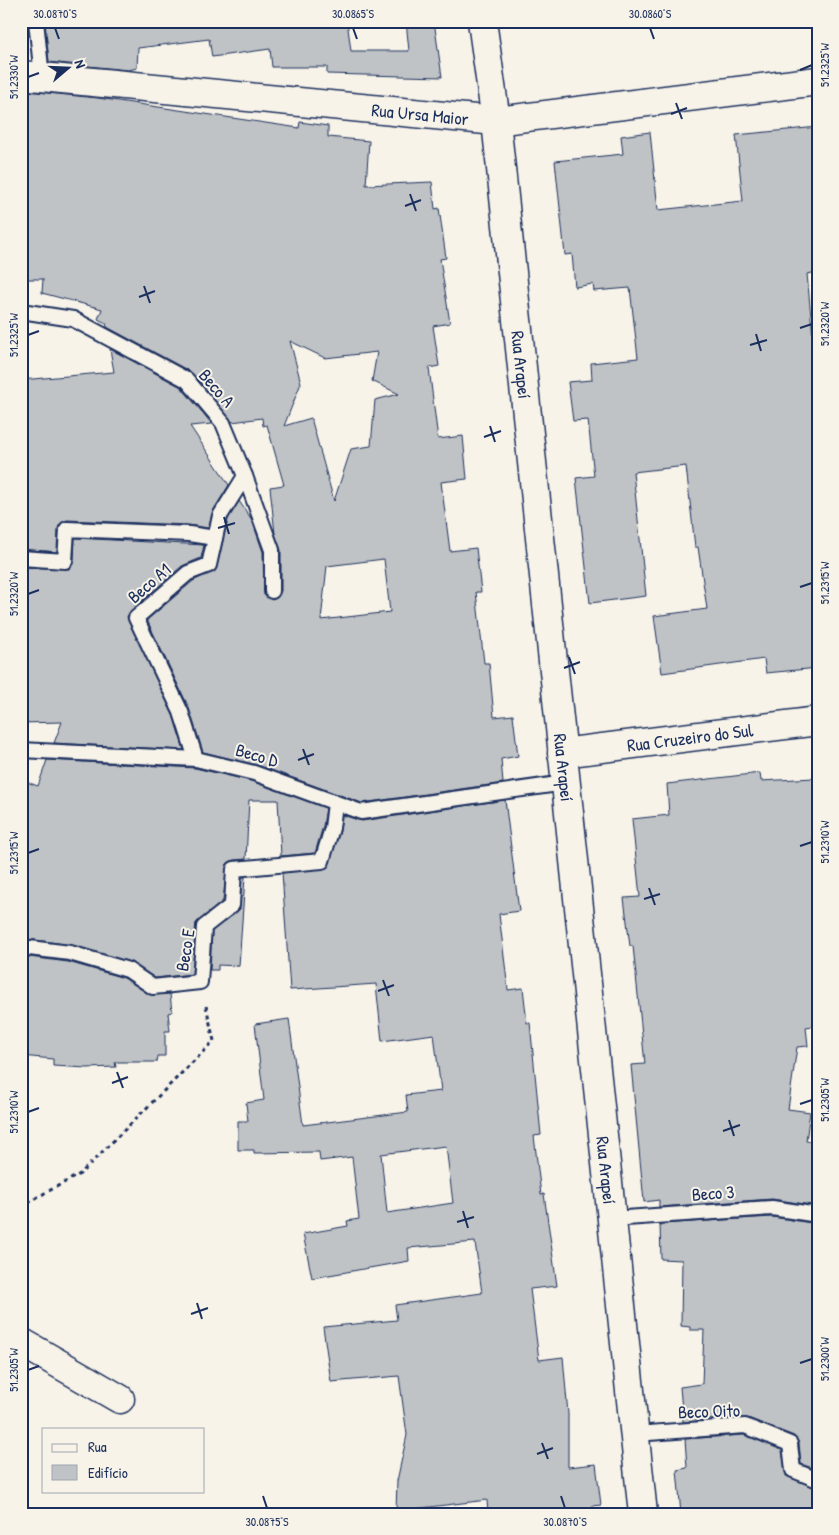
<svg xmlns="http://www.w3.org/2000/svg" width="839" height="1535" font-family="'Patrick Hand',sans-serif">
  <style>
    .building { fill: #c0c3c5; stroke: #1b2f5e; fill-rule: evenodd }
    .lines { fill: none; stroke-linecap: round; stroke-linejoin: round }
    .service-casing { stroke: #1b2f5e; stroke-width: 18 }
    .minor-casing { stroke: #1b2f5e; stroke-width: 31 }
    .tertiary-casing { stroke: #1b2f5e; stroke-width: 31 }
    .path { stroke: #1b2f5e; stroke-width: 3; stroke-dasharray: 4 4; stroke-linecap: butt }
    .service { stroke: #f7f3e8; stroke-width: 14 }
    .minor { stroke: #f7f3e8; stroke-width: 28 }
    .tertiary { stroke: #f7f3e8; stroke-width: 28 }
    .ticks { fill: none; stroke: #1b2f5e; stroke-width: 2 }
    .labels { text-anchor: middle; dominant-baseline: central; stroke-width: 4; stroke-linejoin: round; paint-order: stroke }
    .street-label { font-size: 18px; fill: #1b2f5e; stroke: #f7f3e8 }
    .neatline { fill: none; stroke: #1b2f5e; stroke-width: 2 }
    .ticks-label { font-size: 12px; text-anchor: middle; fill: #1b2f5e }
  </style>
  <rect width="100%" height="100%" fill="#f7f3e8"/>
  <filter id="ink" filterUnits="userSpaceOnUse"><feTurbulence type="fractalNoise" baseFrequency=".02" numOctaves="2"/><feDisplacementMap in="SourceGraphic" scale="10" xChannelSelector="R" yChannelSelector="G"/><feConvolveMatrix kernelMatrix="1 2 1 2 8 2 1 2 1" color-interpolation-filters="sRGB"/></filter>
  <g filter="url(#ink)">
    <g class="building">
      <path d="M347,21L351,51H409L406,21H434L442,77L327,74V67H272L270,49L212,57L209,39L138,48L137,68L128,70L49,62L45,22Z"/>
      <path d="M26,91L98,98L299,128L300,122L328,126V137L369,141L366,185L432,182L435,209L439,208L446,258L440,259L450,323L433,326L439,366L429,368L438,439L463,436L467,479L441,482L450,551L476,548L481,592H476L484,663H489L494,717L513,715L518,756L501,759L503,783L362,803L257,765L203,752L189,708L147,620L193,581L216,570L228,519L239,501L252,520L263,552L264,595L272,600L277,598L281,591V550L275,534L270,487L284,485L267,425L263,426L262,418L232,422L191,372L107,327L106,323L98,319L102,309L42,293L43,279H21V101L25,102ZM290,341L325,358L377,352L372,381L399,394L375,400L371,446L351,449L334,501L311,418L284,426L301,383ZM384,559L390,612L321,620L327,566Z"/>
      <path d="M818,127V272L807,274L813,338H818V668L766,673L764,659L662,673L654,616L707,609L698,547H695L686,466L633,472L646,596L590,603L576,478L594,476L588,420L573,421L568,382L592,380L591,363L638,358L630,288L594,291L593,284L575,287L572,254L565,255L555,161L623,154L621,136L650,132L658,210L743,201L736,135Z"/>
      <path d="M110,349L181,387L212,424L190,426L229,485L213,511L208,528L189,525L67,520L60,524L58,528L57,552L21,549V380L114,372Z"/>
      <path d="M75,538L204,545L201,558L182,566L130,611L127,617L173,715L184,750L54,743L62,722L21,723V567L69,569L74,562Z"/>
      <path d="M47,760L195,768L251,781L326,808L323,826L315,853L281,856L278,800H249L246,859L233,860L227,864L223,901L196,923L192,974L155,978L130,962L72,945L21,938V780L38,786Z"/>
      <path d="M760,773L761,781L814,778L818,830L812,831L818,874V1025L806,1027L808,1046L797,1047L788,1109L810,1112L806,1141L818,1142V1206L772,1199L659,1207V1200L644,1202L631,1065L645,1064L633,946H630L624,898L640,897L632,819L669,815L667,784Z"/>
      <path d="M505,800L519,911L499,914L508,990L523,988L527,1023H530L541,1135L534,1136L541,1195L544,1194L557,1286L530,1289L539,1360L563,1357L568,1414V1467L596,1464L601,1505L592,1506L593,1512L573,1514H488L487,1500L396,1511L397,1481L407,1435L399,1376L331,1382L323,1327L397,1320L395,1305L482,1293L475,1242L408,1248L409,1261L312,1278L303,1234L348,1226L347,1221L359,1219L352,1157L320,1161L319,1152L254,1153V1150H238V1121H248L246,1103L264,1100L255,1024L289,1019L303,1125L408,1112L406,1095L441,1091L434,1034L382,1041L376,984L290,990L282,873L328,867L340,831L342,815L362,821ZM446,1146L453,1203L387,1213L381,1154Z"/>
      <path d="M242,877H245L239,966L218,965V970H210L212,931L240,909Z"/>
      <path d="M21,956L68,962L124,978L149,994H170L172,1012L168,1013L170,1031H165V1056H158L157,1062H115L116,1067L87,1068L53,1066V1059L21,1056Z"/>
      <path d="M772,1217L818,1224V1470L801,1464L799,1443L794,1436L748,1418L683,1422L680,1387L702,1384L704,1330H690V1327L681,1326L682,1260L661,1259L660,1224Z"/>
      <path d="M744,1435L782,1450L786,1476L818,1489V1514H681L677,1470L687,1468L685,1439Z"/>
    </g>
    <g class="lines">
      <g class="service-casing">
        <g id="service">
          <path d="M36,21L42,77"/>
          <path d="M21,311L73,319L187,380L223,423L245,476L272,550V591"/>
          <path d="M21,558L65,561L67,529L189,534L215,538"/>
          <path d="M21,750L196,759L254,773L361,812L565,783"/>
          <path d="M196,759L181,712L136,618L188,573L209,565L220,516L245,476"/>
          <path d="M21,947L70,953L128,970L153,987L200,982L204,927L232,905L234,869L322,861L332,828L335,803"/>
          <path d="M611,1219L772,1208L818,1215"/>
          <path d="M635,1434L745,1426L790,1444L793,1470L818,1480"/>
        </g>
      </g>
      <g class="minor-casing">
        <g id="minor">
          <path id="s1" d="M21,75L496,121"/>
          <path d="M21,1342L120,1399"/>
        </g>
      </g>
      <g class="tertiary-casing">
        <g id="tertiary">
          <path id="s2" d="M482,21L496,121L643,1514"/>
          <path d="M496,121L818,81"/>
          <path id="s3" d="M562,753L818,721"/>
        </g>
      </g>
      <path class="path" d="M21,1206L80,1174L214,1041L206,1006"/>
      <use href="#service" class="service"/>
      <use href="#minor" class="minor"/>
      <use href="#tertiary" class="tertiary"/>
    </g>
  </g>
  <path class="ticks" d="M55,28L59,39M353,28L357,39M650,28L654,39M800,70L812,65M28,77L39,73M676,103L682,119M671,114L687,108M410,194L416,211M405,206L421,200M144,286L150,303M139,297L155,291M800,328L812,324M756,334L761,351M28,335L39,331M750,345L767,340M490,426L495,442M484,437L501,431M224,517L229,534M218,528L235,523M800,587L812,583M28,594L39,590M569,657L575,674M564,668L580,662M303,749L309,765M298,760L314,754M800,846L812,842M28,853L39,849M649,888L655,905M644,899L660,894M383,980L389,996M378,991L394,985M117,1072L123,1088M112,1083L128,1077M800,1104L812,1100M28,1112L39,1108M729,1120L734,1136M723,1131L740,1125M463,1211L468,1228M457,1222L474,1217M197,1303L202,1319M191,1314L208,1308M800,1363L812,1359M28,1370L39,1366M542,1443L548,1459M537,1454L553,1448M263,1496L267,1508M561,1496L565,1508"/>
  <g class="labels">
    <g class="street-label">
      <text stroke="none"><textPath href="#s1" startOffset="401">Rua Ursa Maior</textPath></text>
      <text stroke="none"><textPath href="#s2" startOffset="346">Rua Arapeí</textPath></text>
      <text transform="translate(217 388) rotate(49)">Beco A</text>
      <text transform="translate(149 583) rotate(-41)">Beco A1</text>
      <text stroke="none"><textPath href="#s3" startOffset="129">Rua Cruzeiro do Sul</textPath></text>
      <text transform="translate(257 755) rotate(16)">Beco D</text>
      <text stroke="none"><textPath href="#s2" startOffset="751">Rua Arapeí</textPath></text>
      <text transform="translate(185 950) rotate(-81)">Beco E</text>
      <text stroke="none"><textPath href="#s2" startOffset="1156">Rua Arapeí</textPath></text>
      <text transform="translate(713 1193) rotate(-4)">Beco 3</text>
      <text transform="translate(709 1411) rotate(-2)">Beco Oito</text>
    </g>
  </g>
  <rect width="839" height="1535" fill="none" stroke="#f7f3e8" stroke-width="55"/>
  <rect x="42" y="1428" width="162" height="65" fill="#f7f3e8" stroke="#9fa5b1"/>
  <rect x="52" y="1444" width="25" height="8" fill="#f7f3e8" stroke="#9fa5b1"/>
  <text x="88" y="1452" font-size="15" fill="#1b2f5e">Rua</text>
  <rect x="52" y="1465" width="25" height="15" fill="#c0c3c5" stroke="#9fa5b1"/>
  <text x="88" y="1478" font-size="15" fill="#1b2f5e">Edifício</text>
  <g transform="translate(68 68) rotate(71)" stroke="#f7f3e8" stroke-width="4" paint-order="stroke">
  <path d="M0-4L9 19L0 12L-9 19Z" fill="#1b2f5e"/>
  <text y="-8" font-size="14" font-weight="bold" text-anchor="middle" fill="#1b2f5e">N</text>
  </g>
  <rect x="28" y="28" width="784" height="1480" class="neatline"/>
  <g class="ticks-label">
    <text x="55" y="18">30.0870°S</text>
    <text x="353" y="18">30.0865°S</text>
    <text x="650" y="18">30.0860°S</text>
    <text transform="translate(825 65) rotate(-90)" y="4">51.2325°W</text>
    <text transform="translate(14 77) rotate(-90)" y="4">51.2330°W</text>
    <text transform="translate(825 324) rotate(-90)" y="4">51.2320°W</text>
    <text transform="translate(14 335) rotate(-90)" y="4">51.2325°W</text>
    <text transform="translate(825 583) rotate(-90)" y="4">51.2315°W</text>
    <text transform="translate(14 594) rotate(-90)" y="4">51.2320°W</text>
    <text transform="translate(825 842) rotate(-90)" y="4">51.2310°W</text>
    <text transform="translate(14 853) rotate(-90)" y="4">51.2315°W</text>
    <text transform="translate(825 1100) rotate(-90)" y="4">51.2305°W</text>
    <text transform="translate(14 1112) rotate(-90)" y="4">51.2310°W</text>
    <text transform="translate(825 1359) rotate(-90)" y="4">51.2300°W</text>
    <text transform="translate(14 1370) rotate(-90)" y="4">51.2305°W</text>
    <text x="267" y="1526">30.0875°S</text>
    <text x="565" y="1526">30.0870°S</text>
  </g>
</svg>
